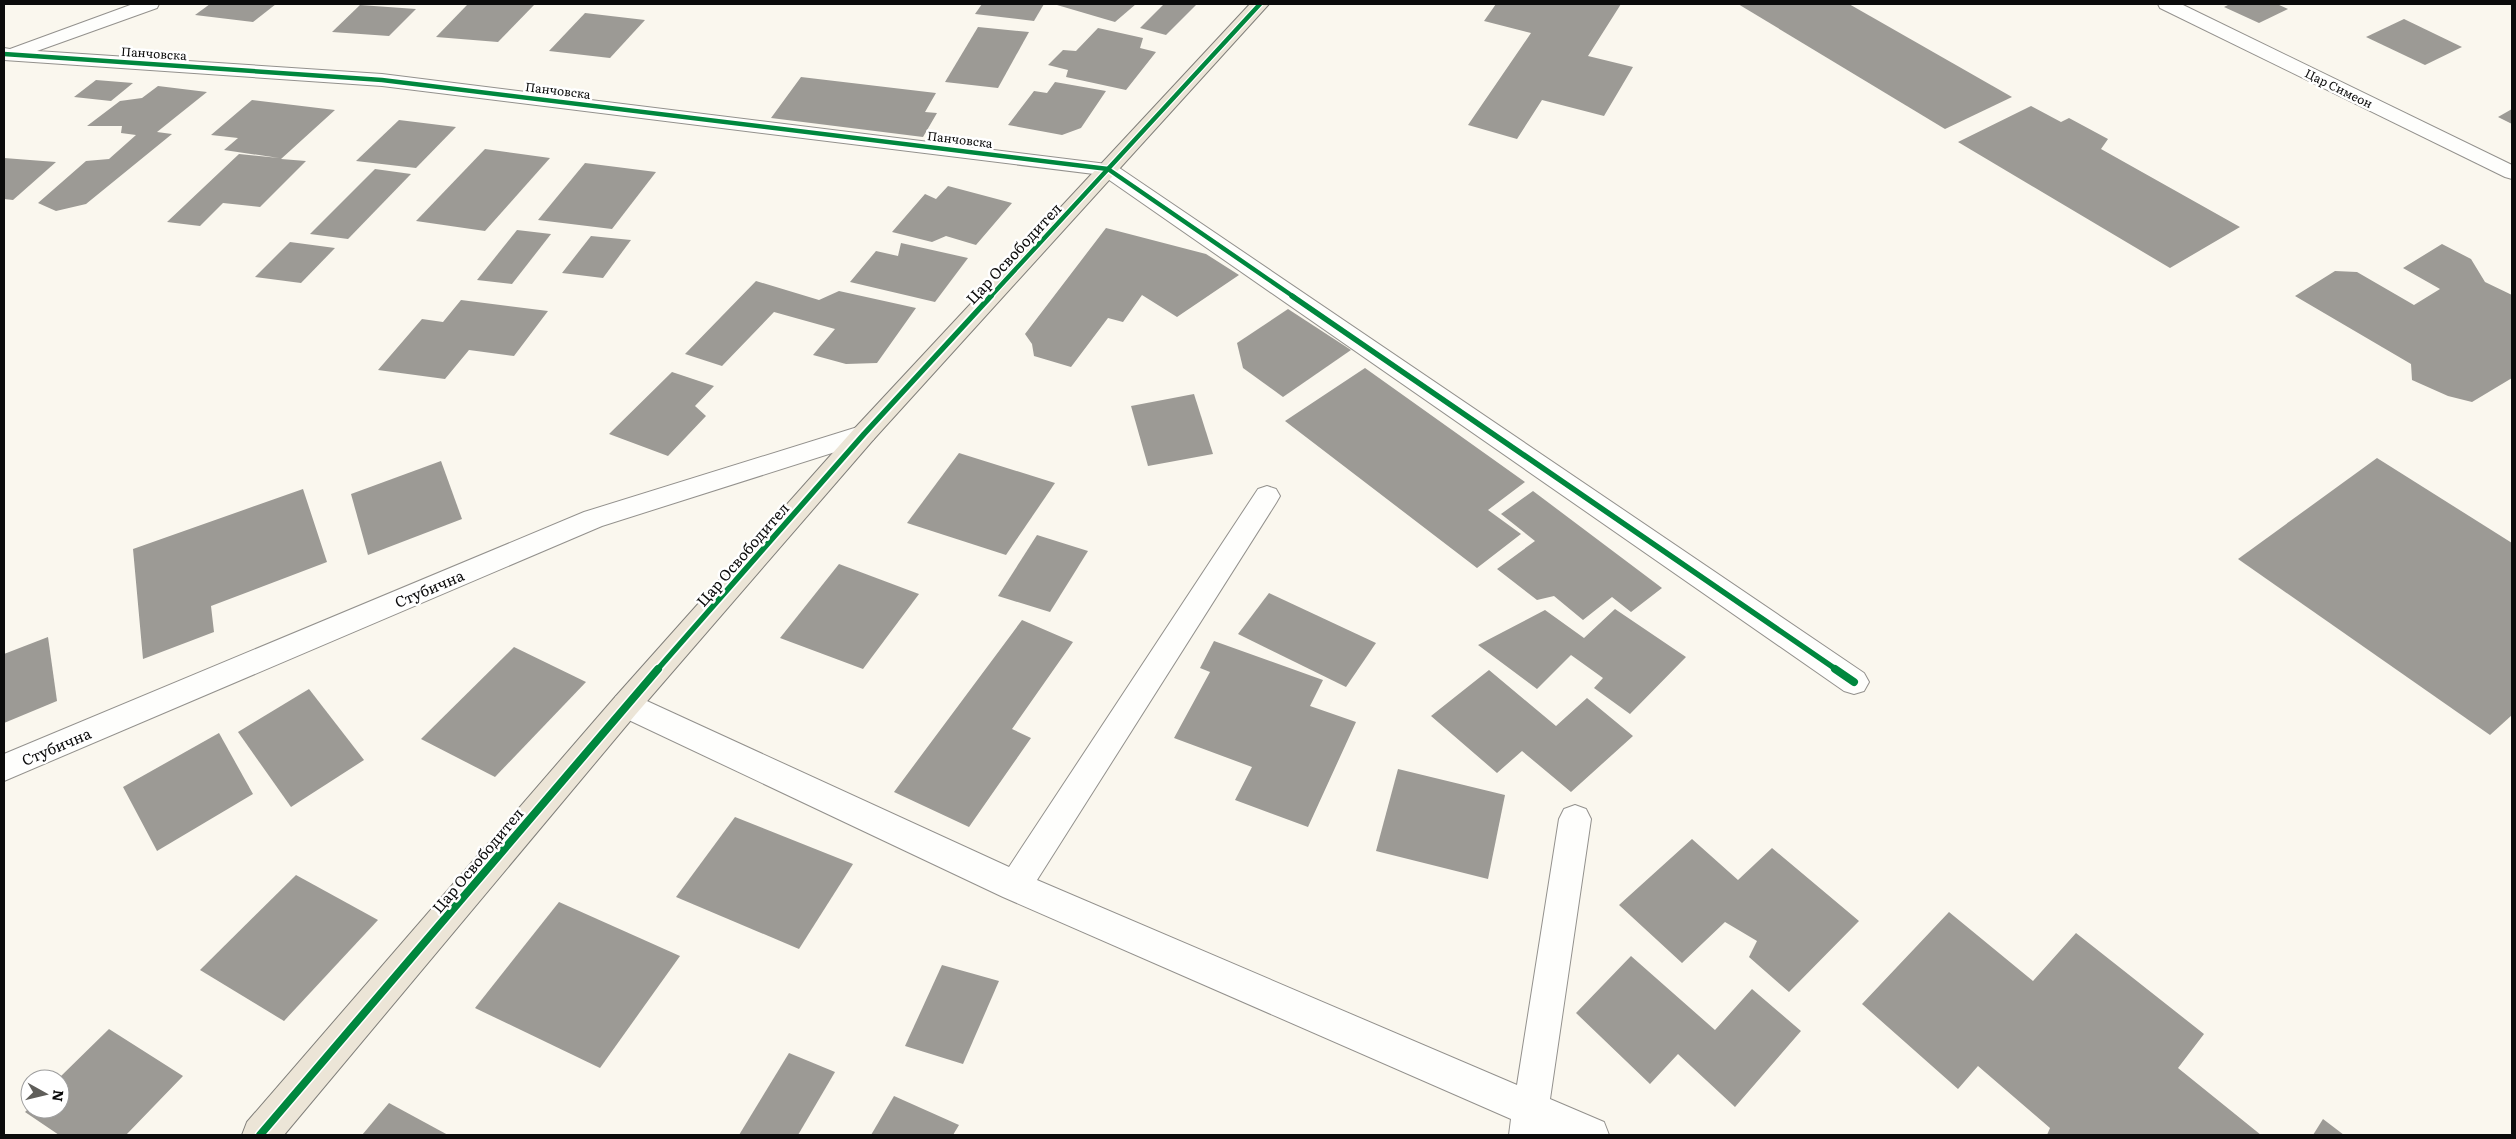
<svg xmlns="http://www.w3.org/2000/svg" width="2516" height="1139" font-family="Literata,serif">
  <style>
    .building { fill: #9c9a95 }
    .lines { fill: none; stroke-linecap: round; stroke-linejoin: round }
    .street-casing { stroke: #93918d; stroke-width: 2 }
    .primary-casing { stroke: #807f7a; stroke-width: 2 }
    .street { fill: #fefefc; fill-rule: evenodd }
    .primary { fill: #ece5d7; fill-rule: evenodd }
    .cycleway-far2-casing { stroke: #fff; stroke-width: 7 }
    .cycleway-far1-casing { stroke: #fff; stroke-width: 9 }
    .cycleway-casing { stroke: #fff; stroke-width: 11 }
    .cycleway-far2 { stroke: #00873e; stroke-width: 4.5 }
    .cycleway-far1 { stroke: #00873e; stroke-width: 5.5 }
    .cycleway { stroke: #00873e; stroke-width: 8 }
    .labels { text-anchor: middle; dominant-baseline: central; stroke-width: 5; stroke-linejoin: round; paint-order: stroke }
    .far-street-label { font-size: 12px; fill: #0b0b0b; stroke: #fff }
    .street-label { font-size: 15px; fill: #0b0b0b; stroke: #fff }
  </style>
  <rect width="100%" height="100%" fill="#faf7ee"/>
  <g class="building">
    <path d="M210,4H276L253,22L195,15Z"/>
    <path d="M468,4H535L498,42L436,37Z"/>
    <path d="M982,4H1044L1034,21L975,14Z"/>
    <path d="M1059,4H1136L1115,22L1057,5Z"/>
    <path d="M1164,4H1197L1166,35L1140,28Z"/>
    <path d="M1496,4H1621L1588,56L1633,67L1604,116L1542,100L1517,139L1468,125L1531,33L1484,21Z"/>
    <path d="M1738,4H1849L2012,97L1945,129Z"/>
    <path d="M2230,4H2277L2288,9L2259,23L2224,7Z"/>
    <path d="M360,5L416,9L389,36L332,32Z"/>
    <path d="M585,13L645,20L610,58L549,51Z"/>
    <path d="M2404,19L2462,47L2425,65L2366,37Z"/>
    <path d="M978,27L1029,32L998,88L945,82Z"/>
    <path d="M1098,28L1143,38L1140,48L1156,52L1126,90L1066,77L1068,70L1048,65L1063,50L1076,51Z"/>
    <path d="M801,77L936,93L925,112L937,113L923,137L771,118Z"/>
    <path d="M96,80L133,83L111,101L74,97Z"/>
    <path d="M1055,82L1106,91L1081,128L1062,135L1008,125L1034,91L1047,93Z"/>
    <path d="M158,86L207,92L157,132L172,134L86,204L56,211L38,203L86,161L109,159L136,135L121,133L122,126H87L120,101L142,98Z"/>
    <path d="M252,100L335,110L281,159L306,161L260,207L223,203L200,226L167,222L239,154L279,158L224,150L238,138L211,135Z"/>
    <path d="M2031,106L2061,122L2069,118L2108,139L2101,149L2240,227L2170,268L1958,142Z"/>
    <path d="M2512,109V124L2498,117Z"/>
    <path d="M399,120L456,127L416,168L356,161Z"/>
    <path d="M485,149L550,158L485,231L416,221Z"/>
    <path d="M4,158L56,162L13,200L4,199Z"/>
    <path d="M585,163L656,172L612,229L538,220Z"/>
    <path d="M375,169L411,174L348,239L310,234Z"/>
    <path d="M948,186L1012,203L976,245L946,236L932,242L892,232L925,194L936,199Z"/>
    <path d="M1106,228L1206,254L1239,275L1177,317L1142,295L1123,322L1108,318L1071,367L1034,356L1032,344L1025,334Z"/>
    <path d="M517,230L551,234L512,284L477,280Z"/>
    <path d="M591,236L631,240L603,278L562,273Z"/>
    <path d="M290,242L335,248L301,283L255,277Z"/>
    <path d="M901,243L968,258L935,302L850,282L876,251L898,256Z"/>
    <path d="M2442,244L2471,259L2485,282L2512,295V378L2472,402L2448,396L2412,380L2411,364L2295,296L2335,271L2357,272L2414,305L2440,289L2403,268Z"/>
    <path d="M756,281L819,300L839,291L916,308L877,363L846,364L813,355L835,329L774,312L722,366L685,354Z"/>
    <path d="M461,300L548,311L514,356L469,350L445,379L378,370L422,319L443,322Z"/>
    <path d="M1288,309L1351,350L1283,397L1243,368L1237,343Z"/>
    <path d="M1365,368L1525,482L1488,510L1521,534L1477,568L1285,421Z"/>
    <path d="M672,372L714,386L695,406L706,416L668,456L609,434Z"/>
    <path d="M1194,394L1213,454L1148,466L1131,406Z"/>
    <path d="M959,453L1055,483L1006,555L907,523Z"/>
    <path d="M2377,458L2512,543V715L2490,735L2238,559Z"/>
    <path d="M441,461L462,519L368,555L351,494Z"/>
    <path d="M303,489L327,562L211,606L214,632L143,659L133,549Z"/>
    <path d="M1533,491L1662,588L1631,612L1612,597L1583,620L1554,596L1537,600L1497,569L1535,541L1501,514Z"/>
    <path d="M1037,535L1088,551L1050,612L998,596Z"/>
    <path d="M839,564L919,594L863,669L780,638Z"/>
    <path d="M1269,593L1376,643L1346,687L1238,634Z"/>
    <path d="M1615,609L1686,657L1630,714L1594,688L1603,678L1571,655L1537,689L1478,645L1545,610L1584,638Z"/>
    <path d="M1022,620L1073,642L1012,729L1031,738L969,827L894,792Z"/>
    <path d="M48,637L57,701L4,723V654Z"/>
    <path d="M1214,641L1323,680L1310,706L1356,722L1308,827L1235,800L1252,767L1174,738L1210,672L1200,668Z"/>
    <path d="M514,647L586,682L495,777L421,739Z"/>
    <path d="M1489,670L1556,726L1587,698L1633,736L1571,792L1522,751L1497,773L1431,716Z"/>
    <path d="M309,689L364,760L291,807L238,732Z"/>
    <path d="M219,733L253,794L157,851L123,787Z"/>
    <path d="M1398,769L1505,795L1488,879L1376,851Z"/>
    <path d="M735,817L853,864L799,949L676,897Z"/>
    <path d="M1692,839L1738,880L1772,848L1859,921L1789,992L1749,957L1757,941L1725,922L1682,963L1619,905Z"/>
    <path d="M296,875L378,920L284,1021L200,970Z"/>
    <path d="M559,902L680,956L600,1068L475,1008Z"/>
    <path d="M1949,912L2033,981L2076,933L2204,1034L2178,1068L2261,1135H2047L2050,1128L1978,1066L1958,1089L1862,1004Z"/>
    <path d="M1631,956L1715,1030L1752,989L1801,1031L1735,1107L1678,1054L1650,1084L1576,1013Z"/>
    <path d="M942,965L999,981L963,1064L905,1046Z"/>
    <path d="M109,1029L183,1076L126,1135H59L25,1112L30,1107V1109H60L58,1079Z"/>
    <path d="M789,1053L835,1072L798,1135H739Z"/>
    <path d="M894,1096L959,1125L953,1135H871Z"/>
    <path d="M389,1103L448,1135H362Z"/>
    <path d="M2323,1119L2344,1135H2313Z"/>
  </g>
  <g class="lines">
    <g class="street-casing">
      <g id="street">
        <path d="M133,4H159L157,8L37,51L382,74L1115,165L1864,673L1869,682L1864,691L1854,694L1844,691L1102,175L382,86L4,60V48L10,49Z"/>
        <path d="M2158,4H2181L2512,165V179L2505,177L2160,8Z"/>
        <path d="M864,425L873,428L877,434L873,440L602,526L4,781V754L584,512Z"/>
        <path d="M1267,486L1276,489L1280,496L1276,503L1037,880L1517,1085L1559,819L1564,809L1575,805L1586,809L1591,819L1550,1099L1604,1122L1609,1135H1509L1511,1119L1003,897L616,714L611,705L616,696L626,693L636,696L1009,867L1258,489Z"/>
      </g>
    </g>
    <g class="primary-casing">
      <path id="primary" d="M1250,4H1269L873,440L636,714L284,1135H242L247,1122L616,696L855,428Z"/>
    </g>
    <use href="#street" class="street"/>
    <use href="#primary" class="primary"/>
    <g class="cycleway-far2-casing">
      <g id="cycleway-far2">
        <path d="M4,54L382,80L1108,169L1294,297"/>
        <path d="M990,297L1260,4"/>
      </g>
    </g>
    <g class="cycleway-far1-casing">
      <g id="cycleway-far1">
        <path d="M1292,296L1837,670"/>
        <path d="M657,670L864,434L991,296"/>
      </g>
    </g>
    <g class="cycleway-casing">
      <g id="cycleway">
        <path d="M1835,669L1854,682"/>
        <path d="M260,1135L658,669"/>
      </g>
    </g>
    <use href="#cycleway-far2" class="cycleway-far2"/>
    <use href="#cycleway-far1" class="cycleway-far1"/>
    <use href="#cycleway" class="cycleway"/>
  </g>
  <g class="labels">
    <g class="far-street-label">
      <text transform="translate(154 53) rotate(4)">Панчовска</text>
      <text transform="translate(2339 88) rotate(26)">Цар Симеон</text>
      <text transform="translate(558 90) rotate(7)">Панчовска</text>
      <text transform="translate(960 139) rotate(7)">Панчовска</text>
    </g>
    <g class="street-label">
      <text transform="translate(1013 253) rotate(-47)">Цар Освободител</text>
      <text transform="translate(742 554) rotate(-49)">Цар Освободител</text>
      <text transform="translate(429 588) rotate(-23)">Стубична</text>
      <text transform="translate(56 746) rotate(-23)">Стубична</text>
      <text transform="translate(477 860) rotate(-50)">Цар Освободител</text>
    </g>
  </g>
  <rect width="2516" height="1139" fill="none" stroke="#0b0b0b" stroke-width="10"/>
  <g transform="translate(45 1094) rotate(98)"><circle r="24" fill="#ffffff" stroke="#9d9d9d"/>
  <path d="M0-4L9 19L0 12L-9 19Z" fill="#5f5e5a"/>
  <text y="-8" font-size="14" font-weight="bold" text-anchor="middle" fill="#0b0b0b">N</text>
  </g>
</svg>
